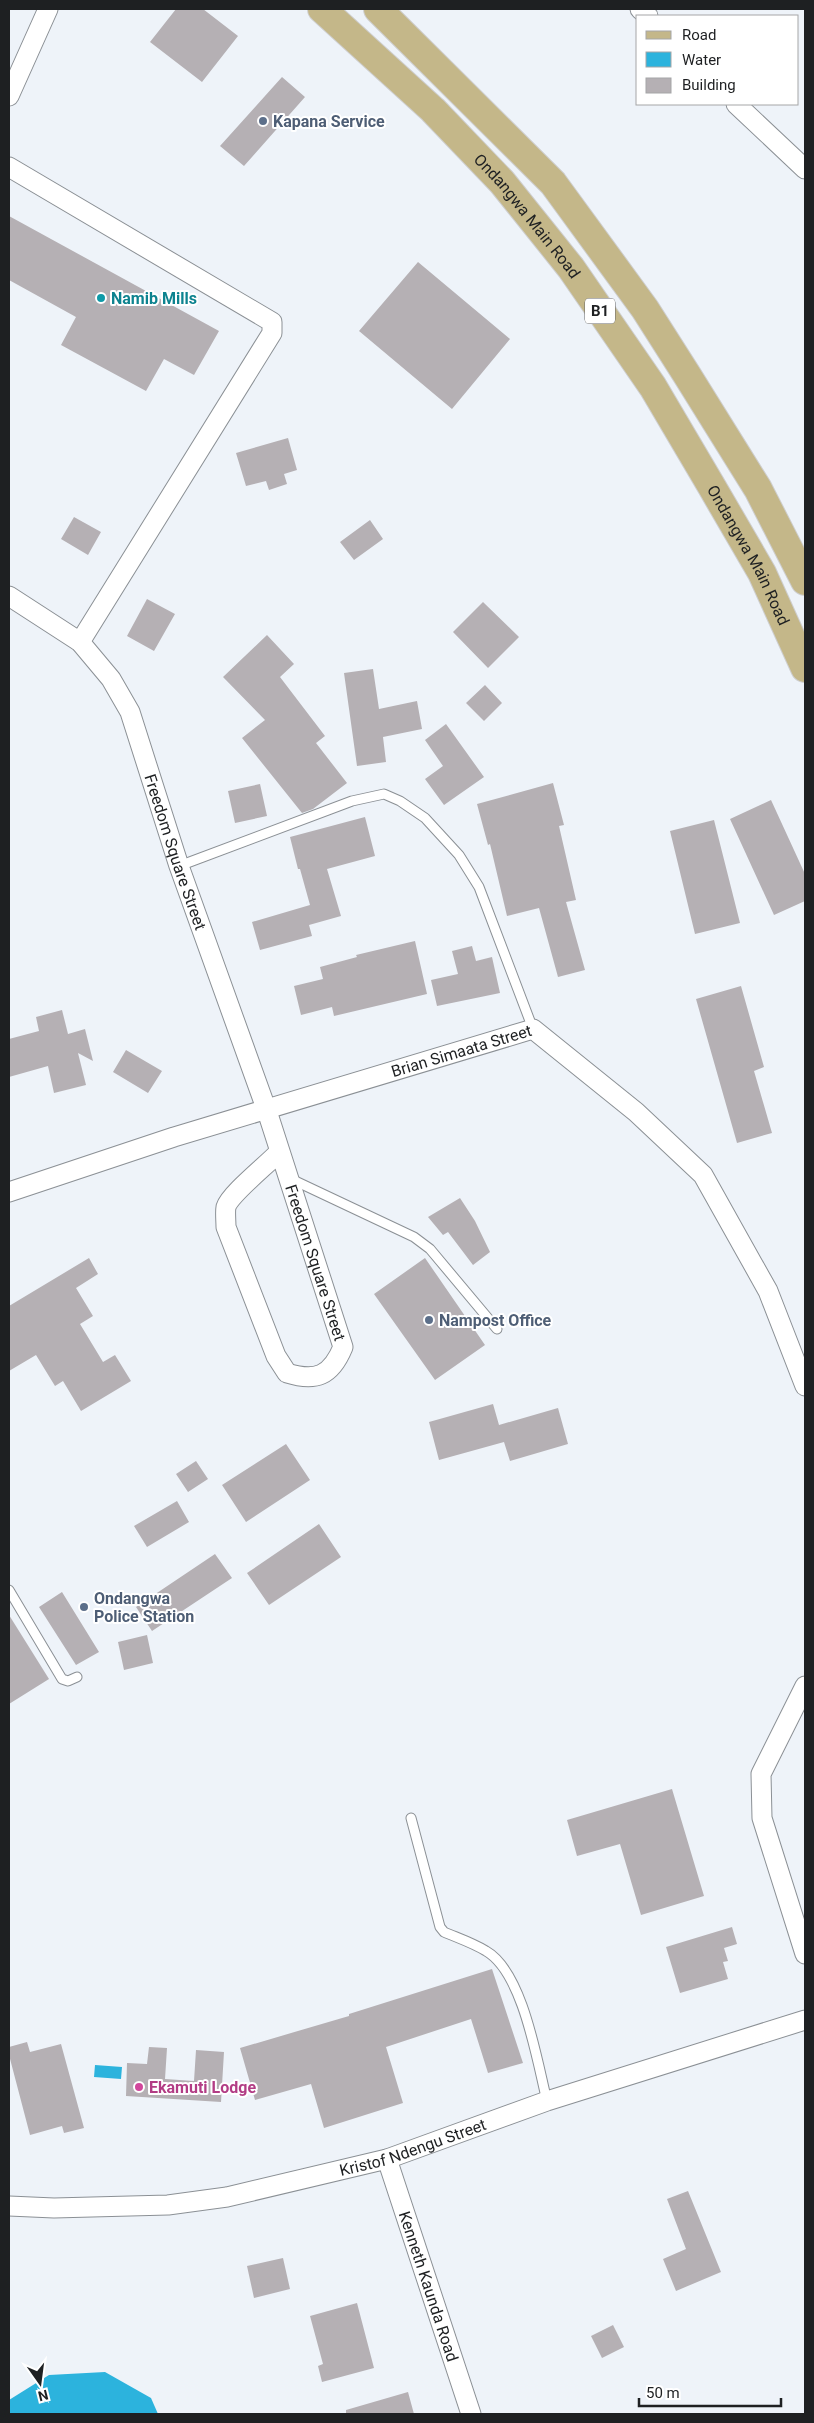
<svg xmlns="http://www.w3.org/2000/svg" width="814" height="2423" font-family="Roboto,sans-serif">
<rect width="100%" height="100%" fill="#eef3f9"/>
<path fill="#2cb3dd" d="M95,2065L122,2067L121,2079L94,2077Z
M105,2372L151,2398L158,2414H9V2400L49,2375Z"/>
<path fill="#b5b0b4" d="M176,9H203L238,36L202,82L150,42Z
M282,77L305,97L244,166L220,146Z
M9,216L219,331L194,375L164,359L146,391L61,345L76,317L9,280Z
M418,262L510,339L452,409L359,331Z
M288,438L297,470L284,474L287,484L269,490L266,481L246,486L236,453Z
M74,517L101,532L88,555L61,539Z
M370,520L383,539L354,560L340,542Z
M147,599L175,614L154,651L127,636Z
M483,602L519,637L488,668L453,632Z
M267,635L294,664L280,677L325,736L316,743L347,783L313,809L302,813L242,738L265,720L223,677Z
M373,669L379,709L417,701L422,729L383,737L386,762L357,766L344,673Z
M485,685L502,703L484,721L466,703Z
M446,724L484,777L444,805L425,779L443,766L425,740Z
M553,783L564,825L559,826L576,900L566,902L585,970L558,977L539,908L507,916L490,844L488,845L477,804Z
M260,784L267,816L235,823L228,791Z
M771,800L805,874V901L774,915L730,819Z
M365,817L375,856L327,869L341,916L309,925L312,936L260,950L252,922L310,905L300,869H298L290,837Z
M714,820L740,923L695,934L670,831Z
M415,941L427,994L334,1016L332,1007L301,1015L294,986L323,979L320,967L357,957L356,955Z
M472,946L476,961L492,957L500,993L437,1006L431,980L458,974L452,951Z
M741,986L764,1067L754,1071L772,1133L737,1143L696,999Z
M62,1010L68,1034L85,1029L93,1061L78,1053L86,1085L54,1093L48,1066L9,1077V1039L39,1031L36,1017Z
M126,1050L162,1071L148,1093L113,1072Z
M460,1198L475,1221L490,1252L473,1265L448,1232L443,1235L428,1217Z
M89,1258L98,1274L76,1288L93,1316L80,1324L103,1362L115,1355L131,1381L81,1411L63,1381L55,1386L36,1355L9,1371V1306Z
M425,1258L485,1345L435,1380L374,1294Z
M493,1404L499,1425L558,1408L568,1444L510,1461L504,1442L439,1460L429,1422Z
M286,1444L310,1480L246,1522L222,1485Z
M196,1461L208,1479L188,1492L176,1474Z
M177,1501L189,1522L147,1547L134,1526Z
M319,1524L341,1557L269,1605L247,1573Z
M215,1554L232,1578L152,1631L136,1607Z
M62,1592L99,1652L76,1665L39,1607Z
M9,1615L49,1679L9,1704Z
M147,1635L153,1663L124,1670L118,1642Z
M672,1789L704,1896L641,1915L620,1844L577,1856L567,1820Z
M732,1927L737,1944L724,1948L728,1961L723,1962L728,1979L680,1993L666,1947Z
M492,1969L523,2063L488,2073L471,2019L386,2047L403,2103L324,2128L311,2084L255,2100L240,2048L349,2016V2014Z
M27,2042L30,2052L61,2044L84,2128L64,2133L62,2126L30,2135L9,2055V2047Z
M149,2047L167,2048L165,2079L194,2081L196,2050L224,2052L221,2102L126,2096L127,2063L147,2064Z
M688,2191L721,2272L676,2291L663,2259L686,2249L667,2199Z
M283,2258L290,2289L254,2298L247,2266Z
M357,2303L374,2368L322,2382L318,2366L323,2364L310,2316Z
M613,2325L624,2347L602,2358L591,2336Z
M408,2392L414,2414H346V2410Z"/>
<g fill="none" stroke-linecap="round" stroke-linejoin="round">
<g stroke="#8b9095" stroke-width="11">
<path id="lane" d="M179,866L352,801L384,794L400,801L425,818L459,855L479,887L533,1029
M291,1179L414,1237L430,1249L497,1329
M9,1590L62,1679L68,1681L77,1677
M411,1818L440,1927L444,1932C458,1938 473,1943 486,1951C523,1972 537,2061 547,2101"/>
</g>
<g stroke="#8b9095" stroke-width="21">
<g id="street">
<path d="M640,9L648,16"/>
<path d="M9,96L48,9"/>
<path d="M736,104L805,169"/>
<path d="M9,167L272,322V333L80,642"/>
<path id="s1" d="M9,596L80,642L111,679L130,712L179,866L267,1111L343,1347C331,1376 316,1382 287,1373L276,1356L226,1227C226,1221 225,1212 226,1207C230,1194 268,1164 279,1152"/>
<path id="s2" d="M9,1192L174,1137L533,1029L636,1112L703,1175L768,1291L805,1386"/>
<path d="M805,1686L761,1774L762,1818L805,1954"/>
<path id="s3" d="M387,2159L471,2414"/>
<path id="s4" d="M9,2206L54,2208L168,2205L227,2197L387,2159L547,2101L805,2020"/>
</g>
</g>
<g stroke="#cecece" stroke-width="30">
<g id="primary">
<path id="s5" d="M322,9L433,110L502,182L571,268L653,387L712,487L762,573L805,668"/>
<path d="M378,9L553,183L645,309L687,375L758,489L805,581"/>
</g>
</g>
<use href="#lane" stroke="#fff" stroke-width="9"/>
<use href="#street" stroke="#fff" stroke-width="19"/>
<use href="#primary" stroke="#c4b789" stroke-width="28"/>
</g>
<g fill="#5c6f8a" stroke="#fff" stroke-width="2">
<circle cx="263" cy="121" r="5"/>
<circle cx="429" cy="1320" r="5"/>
<circle cx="84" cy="1607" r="5"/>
</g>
<circle fill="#0f9aa8" stroke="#fff" stroke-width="2" cx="101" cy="298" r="5"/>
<circle fill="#d1479c" stroke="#fff" stroke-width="2" cx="139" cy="2087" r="5"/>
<g text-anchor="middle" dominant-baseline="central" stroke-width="4" stroke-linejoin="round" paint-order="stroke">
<rect fill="#fff" stroke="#626364" stroke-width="1" x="585" y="298.5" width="30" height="25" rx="4"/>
<g font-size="15" font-weight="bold" fill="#1e2022">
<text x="600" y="311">B1</text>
</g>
<g font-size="16" font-weight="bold" fill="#4e5e75" stroke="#fff" text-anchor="start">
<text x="273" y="121">Kapana Service</text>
<text x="439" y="1320">Nampost Office</text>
<text x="94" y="1598">Ondangwa<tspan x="94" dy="18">Police Station</tspan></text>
</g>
<g font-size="16" fill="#1e2022" stroke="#fff">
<text stroke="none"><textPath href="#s5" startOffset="292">Ondangwa Main Road</textPath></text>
<text stroke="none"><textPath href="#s5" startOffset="698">Ondangwa Main Road</textPath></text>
<text stroke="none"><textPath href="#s1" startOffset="318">Freedom Square Street</textPath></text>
<text stroke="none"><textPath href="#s2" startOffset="474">Brian Simaata Street</textPath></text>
<text stroke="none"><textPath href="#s1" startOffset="752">Freedom Square Street</textPath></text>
<text stroke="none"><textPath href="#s4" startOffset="411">Kristof Ndengu Street</textPath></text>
<text stroke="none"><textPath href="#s3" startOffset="134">Kenneth Kaunda Road</textPath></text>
</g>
<g font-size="16" font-weight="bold" fill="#0d838f" stroke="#fff" text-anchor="start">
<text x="111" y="298">Namib Mills</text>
</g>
<g font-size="16" font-weight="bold" fill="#b23c85" stroke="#fff" text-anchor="start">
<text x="149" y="2087">Ekamuti Lodge</text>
</g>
</g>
<rect width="814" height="2423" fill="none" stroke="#1e2022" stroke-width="20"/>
<rect x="636" y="15" width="162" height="90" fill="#ffffff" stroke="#a5a6a7"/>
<rect x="646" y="31" width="25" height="8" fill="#c4b789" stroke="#a5a6a7"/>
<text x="682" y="40" font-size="15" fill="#1e2022">Road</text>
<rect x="646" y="52" width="25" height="15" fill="#2cb3dd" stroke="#a5a6a7"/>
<text x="682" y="65" font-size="15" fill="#1e2022">Water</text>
<rect x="646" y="78" width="25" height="15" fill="#b5b0b4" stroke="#a5a6a7"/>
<text x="682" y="90" font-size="15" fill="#1e2022">Building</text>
<g transform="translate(40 2383) rotate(166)" stroke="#ffffff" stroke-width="4" paint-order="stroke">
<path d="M0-4L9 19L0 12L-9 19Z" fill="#1e2022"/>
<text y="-8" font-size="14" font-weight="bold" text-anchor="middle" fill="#1e2022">N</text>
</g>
<path d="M639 2398v8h142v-8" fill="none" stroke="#1e2022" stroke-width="2.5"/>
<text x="646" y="2398" font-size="15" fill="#1e2022" stroke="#ffffff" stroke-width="4" paint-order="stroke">50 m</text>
</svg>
